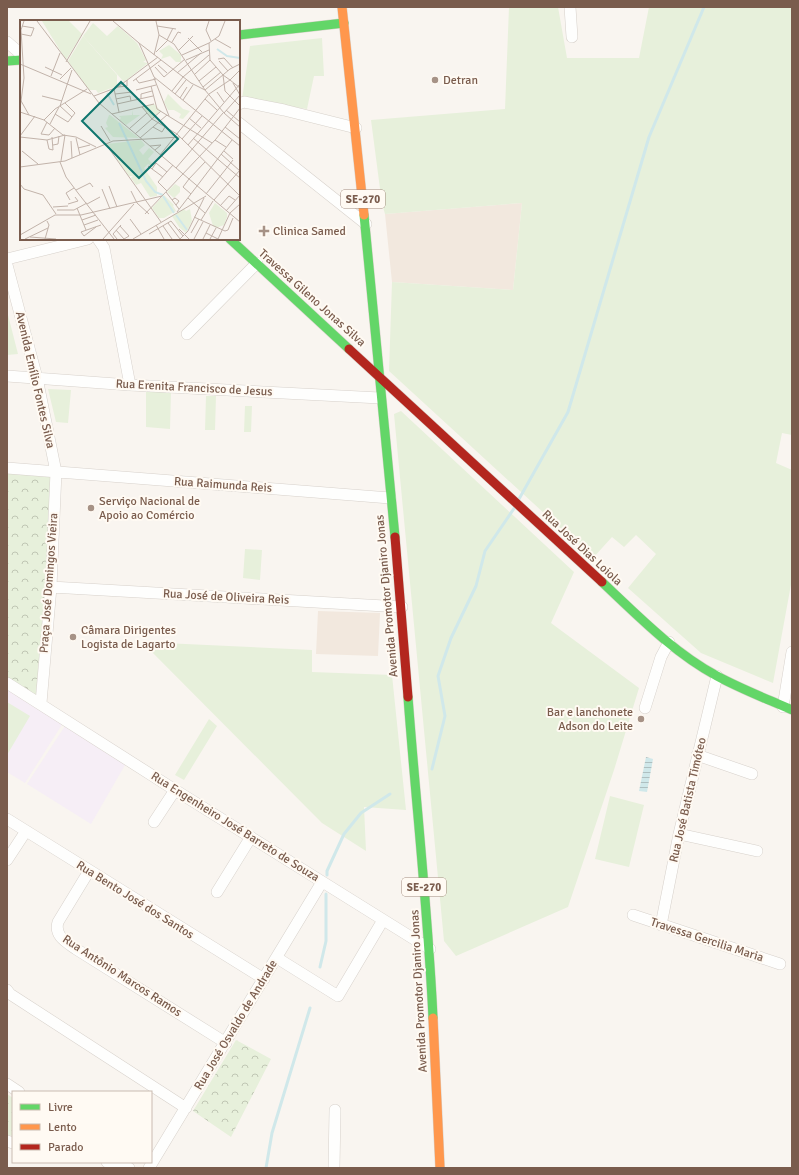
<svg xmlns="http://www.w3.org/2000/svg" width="799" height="1175" font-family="Signika,sans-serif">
<defs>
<pattern id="park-crowns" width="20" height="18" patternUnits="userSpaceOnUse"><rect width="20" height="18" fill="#e7f0db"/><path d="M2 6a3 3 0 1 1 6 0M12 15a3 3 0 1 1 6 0" fill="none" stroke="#c0c6b4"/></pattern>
<pattern id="water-rules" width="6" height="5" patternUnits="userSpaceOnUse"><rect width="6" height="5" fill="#d0e8ea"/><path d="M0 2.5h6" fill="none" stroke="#aebfc0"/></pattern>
</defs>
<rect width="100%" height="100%" fill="#f9f5f0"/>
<path fill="#f2e8de" d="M522,203L513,290L392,282L385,214Z
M318,611L380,613L378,656L316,654Z"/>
<path fill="#f6eef6" d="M7,689L63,723L25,783L7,772Z
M65,726L125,765L91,824L27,784Z"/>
<path fill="#e7f0db" d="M509,7H558L567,58H639L649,7H792V435L782,433L776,463L792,470V579L773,683L701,653L628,588L656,554L636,535L624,547L612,537L593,558L389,371L392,282L513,290L522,203L385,214L382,204L371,120L505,109Z
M322,38L324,76H314L307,109L242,99L250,46Z
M7,311L18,354L7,355Z
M48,389L71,390L68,423L56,422Z
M146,391H171L170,429L146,427Z
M206,396H216L215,430H205Z
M245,406H252L251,432H244Z
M401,411L574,572L551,623L639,688L614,770L568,907L456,956L444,941L394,414Z
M245,549L262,550L260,580L243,578Z
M142,642L312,650V672L392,675L406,810L364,807L366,851L322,823Z
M7,702L30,716L7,755Z
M209,719L217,726L184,780L175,775Z
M610,796L644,805L629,867L595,859Z"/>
<path fill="url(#park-crowns)" d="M7,472L52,475L46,587L36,695L7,677Z
M236,1040L271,1059L231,1137L193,1111Z
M7,1094L13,1098V1136L7,1135Z"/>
<path fill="url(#water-rules)" d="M646,757L653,759L647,792L639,791Z"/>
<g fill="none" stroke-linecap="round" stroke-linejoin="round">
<path stroke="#d0e8ea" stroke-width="3" d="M519,499L568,412L649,137L704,7
M432,769L445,716L438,676L451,638L476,586L485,551L515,507
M327,875V871L344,834L361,813L390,794
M320,967L326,941V894
M266,1168L272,1133L310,1008"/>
<g stroke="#d7d1cb" stroke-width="12">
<path id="street" d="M570,7L572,37
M7,42L21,54
M239,104L244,102L284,110L356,128
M239,123L366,224
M98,239L104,248L130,385
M7,259L88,239
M7,265L37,378L56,472L51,587L41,703
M187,334L257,263
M7,376L130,385L380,398
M7,468L390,498
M51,587L402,607
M7,683L175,790L430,949
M783,707L792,652
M645,708L661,657L669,642
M697,755L752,774
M7,819L264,979
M154,822L175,790
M679,834L757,851
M7,860L26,831
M89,871L58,922C54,936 66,942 76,949L226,1043
M217,892L251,837
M633,915L780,964
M661,925L679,834L717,676
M277,958L338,996L383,920
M7,990L10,994L186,1108
M7,1084L19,1092
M7,1141L13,1143
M107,1162L129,1168
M149,1168L322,882
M334,1168L335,1110"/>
</g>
<g stroke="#d9d2cb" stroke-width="10">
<path id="fast" d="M239,35L344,23
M7,61L21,60
M364,215L395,537
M230,239L349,349
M602,582C637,615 674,653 717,676C741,689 767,699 792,710
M408,697C416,804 428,911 433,1018"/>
</g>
<g stroke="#d9d2cb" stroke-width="10">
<path id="slow" d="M342,7L364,215
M433,1018L440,1168"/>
</g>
<g stroke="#d9d2cb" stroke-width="10">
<path id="jam" d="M349,349L602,582
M395,537L408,697"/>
</g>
<use href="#street" stroke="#fefefd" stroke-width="11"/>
<use href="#fast" stroke="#63d668" stroke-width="9"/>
<use href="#slow" stroke="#ff974d" stroke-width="9"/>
<use href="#jam" stroke="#b3261e" stroke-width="9"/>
</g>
<g fill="#a69286" stroke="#fffaf3" stroke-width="1.5">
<circle cx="435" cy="80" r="4"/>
<path d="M262 225h4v4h4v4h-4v4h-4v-4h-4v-4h4z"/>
<circle cx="91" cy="508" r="4"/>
<circle cx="73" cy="637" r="4"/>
<circle cx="641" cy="719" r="4"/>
</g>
<g text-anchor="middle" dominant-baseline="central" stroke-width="4" stroke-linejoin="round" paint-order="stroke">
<g fill="#fffaf3" stroke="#a28b7f" stroke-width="1">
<rect x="341" y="190" width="44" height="18" rx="3"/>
<rect x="402" y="878" width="44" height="18" rx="3"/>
</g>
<g font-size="11" font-weight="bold" fill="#7a5c4d">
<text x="363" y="199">SE-270</text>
<text x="424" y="887">SE-270</text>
</g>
<g font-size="12" fill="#7a5c4d" stroke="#fffaf3" text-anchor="start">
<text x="443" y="80">Detran</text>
<text x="273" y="231">Clinica Samed</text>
<text x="99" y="501">Serviço Nacional de<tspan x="99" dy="14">Apoio ao Comércio</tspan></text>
<text x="81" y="630">Câmara Dirigentes<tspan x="81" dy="14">Logista de Lagarto</tspan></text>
<text x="633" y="712" text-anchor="end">Bar e lanchonete<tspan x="633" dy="14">Adson do Leite</tspan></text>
</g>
<g font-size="12" fill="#7a5c4d" stroke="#fffaf3">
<text transform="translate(312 298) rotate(42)">Travessa Gileno Jonas Silva</text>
<text transform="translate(35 380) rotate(77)">Avenida Emílio Fontes Silva</text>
<text transform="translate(194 388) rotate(3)">Rua Erenita Francisco de Jesus</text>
<text transform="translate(223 485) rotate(4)">Rua Raimunda Reis</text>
<text transform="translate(582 548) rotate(43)">Rua José Dias Loiola</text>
<text transform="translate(49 583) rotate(-86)">Praça José Domingos Vieira</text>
<text transform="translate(387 596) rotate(-95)">Avenida Promotor Djaniro Jonas</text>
<text transform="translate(226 597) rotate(3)">Rua José de Oliveira Reis</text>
<text transform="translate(688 800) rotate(-77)">Rua José Batista Timóteo</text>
<text transform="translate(235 827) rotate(32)">Rua Engenheiro José Barreto de Souza</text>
<text transform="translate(135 900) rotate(32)">Rua Bento José dos Santos</text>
<text transform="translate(707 940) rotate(18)">Travessa Gercilia Maria</text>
<text transform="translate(122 976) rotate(33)">Rua Antônio Marcos Ramos</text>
<text transform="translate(419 991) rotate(-93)">Avenida Promotor Djaniro Jonas</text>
<text transform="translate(236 1025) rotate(-59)">Rua José Osvaldo de Andrade</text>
</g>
</g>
<g transform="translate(20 20)">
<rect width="220" height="220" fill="#f9f5f0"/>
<path d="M22,1H49L62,14L46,40ZM63,16L97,55V66L78,73L76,70H69L48,41ZM149,25L161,35V42H156L150,36L141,39L143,35L139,31ZM148,74L163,89L170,91L163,99L159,98L161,94L154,90H148L144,82ZM112,90L113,95H120L106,105L99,100L101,98L99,96L112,95ZM89,95H90L119,118L93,117L85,108L88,107L86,103ZM121,120L125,125L119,130L123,135L129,128L134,132L128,139L134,145L132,147L128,144L124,148L137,167V176L130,177L121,163L116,165L111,158L113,156H109L96,138L98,135L95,136L87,124ZM155,164L160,167V172L154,178L147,172ZM144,175L154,185L153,186L156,191L144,198H139L132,188ZM195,183L207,193V197L204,205L196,208L193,206L189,193ZM164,189L166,191L170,189L172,201L166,213L159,207L152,196Z" fill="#e7f0db"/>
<path d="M73,3L87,16L98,6L117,23L126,40L123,42L128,43L104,62L63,16ZM134,84L141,91L132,99L122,87Z" fill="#e7f0db"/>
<path fill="none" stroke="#d0e8ea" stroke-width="2" d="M197,29L207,36L220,38M87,73L94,85M99,103L126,161L135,172L143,175M143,176L154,193M156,195L167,210"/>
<path fill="none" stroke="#c2b3aa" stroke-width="1" d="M17,1L79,83L220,202M93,1L119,23L134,57L220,126M189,1L186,10L191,21M137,6L156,9M1,14L11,16L14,8L2,6M139,15L154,24L185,70L204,93L220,107M168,18L182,32M195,19L211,28M147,20L153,8M152,22L158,12L161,13M119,23L171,63L185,70M189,23L190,40L203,55L210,60L220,50M159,30L173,16M136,32L148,20M134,35L139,15L136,1M162,35L189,23L199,16L205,1M198,39L204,38L213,48M166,40L189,30M199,41L208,51M46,42L70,1M0,44L71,74M138,45L147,53M25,47L42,55M135,47L144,57L165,39M157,53L181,33M175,54L190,40M203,55L205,71L220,86M31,56L40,33M134,58L149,96M40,59L51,48M116,59L119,63L136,59M113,61L141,40M179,61L196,47M213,63L220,75M131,66L137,89L192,123M98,67L107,66V60M183,67L201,52M94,69L99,92M116,70L136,65M185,70L210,49L220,44M152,71L163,57L189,35M197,72L204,82M95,74L112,72M155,74L166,60M22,76L42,81M74,76L98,67L138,37M160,78L167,67M0,79L9,95M96,79L110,76L111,81M121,79V74L132,71M185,79L197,90M163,80L173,65M97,84L133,76M122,87L132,99L157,114L220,176M0,89L4,58L1,10L4,1M206,90L220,102M0,92L24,100L43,115L56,117L76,127M204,93L220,75M35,94L48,102L55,93L45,83M92,94L134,84M52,97L40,86L52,50M169,98L181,108M24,100L35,89L67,69M27,102L21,114L29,115L35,108M30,104L39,87M81,106L90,121M133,107L142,112L145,107M205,107L220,119M109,109L127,93M0,114V137M115,114L141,91M0,116L15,96M0,117L27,120L45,115L41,141M56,118L60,135M120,118L147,95M173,118L220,158M162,119L182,96M27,120L29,129L33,130L32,117M195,120L206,127M51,121L52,138M85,123L141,202M33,125L38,124L39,116M168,125L220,64M130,126L141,125L135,130M58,128L70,125M2,131L18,144M204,131L213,139M201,134L220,151M140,135L189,74L210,60L220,68M40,142L46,157L58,173L94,219M128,146L143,157M0,147L45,141L93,121L160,117M156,148L203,93M132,149L136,143L147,152M169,159L185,142M169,159L163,167L171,174M0,164L4,169L23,175L36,194M89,166L97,187M177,166L212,120M82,169L90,189M56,170L70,163L73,167M111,171L117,183L129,194M147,171L138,162L153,145M146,172L159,189M186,174L213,140M168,178L185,193M50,180L46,173L54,168M152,180L155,178L159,181L156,185M194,180L220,150M48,184L58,181L55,177M67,184L80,177M200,186L209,176L215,180M33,187L48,186M57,188L66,210M37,190H54L67,183M206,191L220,175M157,192L177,166M125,194L196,119L220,88M174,197L205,211L208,210L213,198M110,199L121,214M62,200L76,195M181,200L193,181M151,201L163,216M148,203L160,219M64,205L78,200M136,205L144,219M100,206L109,216L104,219M143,206L152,219M76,207L64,216L61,212L81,205M159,209L169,219M96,210L104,219M171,213L179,199M186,213L198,219M129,214L151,201M0,215L35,195H61L142,176M10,217L36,219M5,219L28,208M25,219L29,205L27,201M83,219L114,184M97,219L93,214L101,205M113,219L186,176M160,219L168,211L184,178M174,219L183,202M183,219L190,205M190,219L196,208M198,219L210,193L220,184"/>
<path fill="#0f766e" fill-opacity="0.15" stroke="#0f766e" stroke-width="2" d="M101,62L158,119L119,158L62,101Z"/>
<rect width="220" height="220" fill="none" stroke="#7a5c4d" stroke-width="2"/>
</g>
<rect width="799" height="1175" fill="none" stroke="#7a5c4d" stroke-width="16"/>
<rect x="12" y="1091" width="140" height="72" fill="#fffaf3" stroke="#cabbb1"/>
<rect x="20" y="1104" width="20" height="6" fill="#63d668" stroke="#cabbb1"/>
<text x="48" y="1111" font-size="12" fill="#7a5c4d">Livre</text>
<rect x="20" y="1124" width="20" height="6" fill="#ff974d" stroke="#cabbb1"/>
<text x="48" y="1131" font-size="12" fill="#7a5c4d">Lento</text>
<rect x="20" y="1144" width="20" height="6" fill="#b3261e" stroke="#cabbb1"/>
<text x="48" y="1151" font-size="12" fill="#7a5c4d">Parado</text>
</svg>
